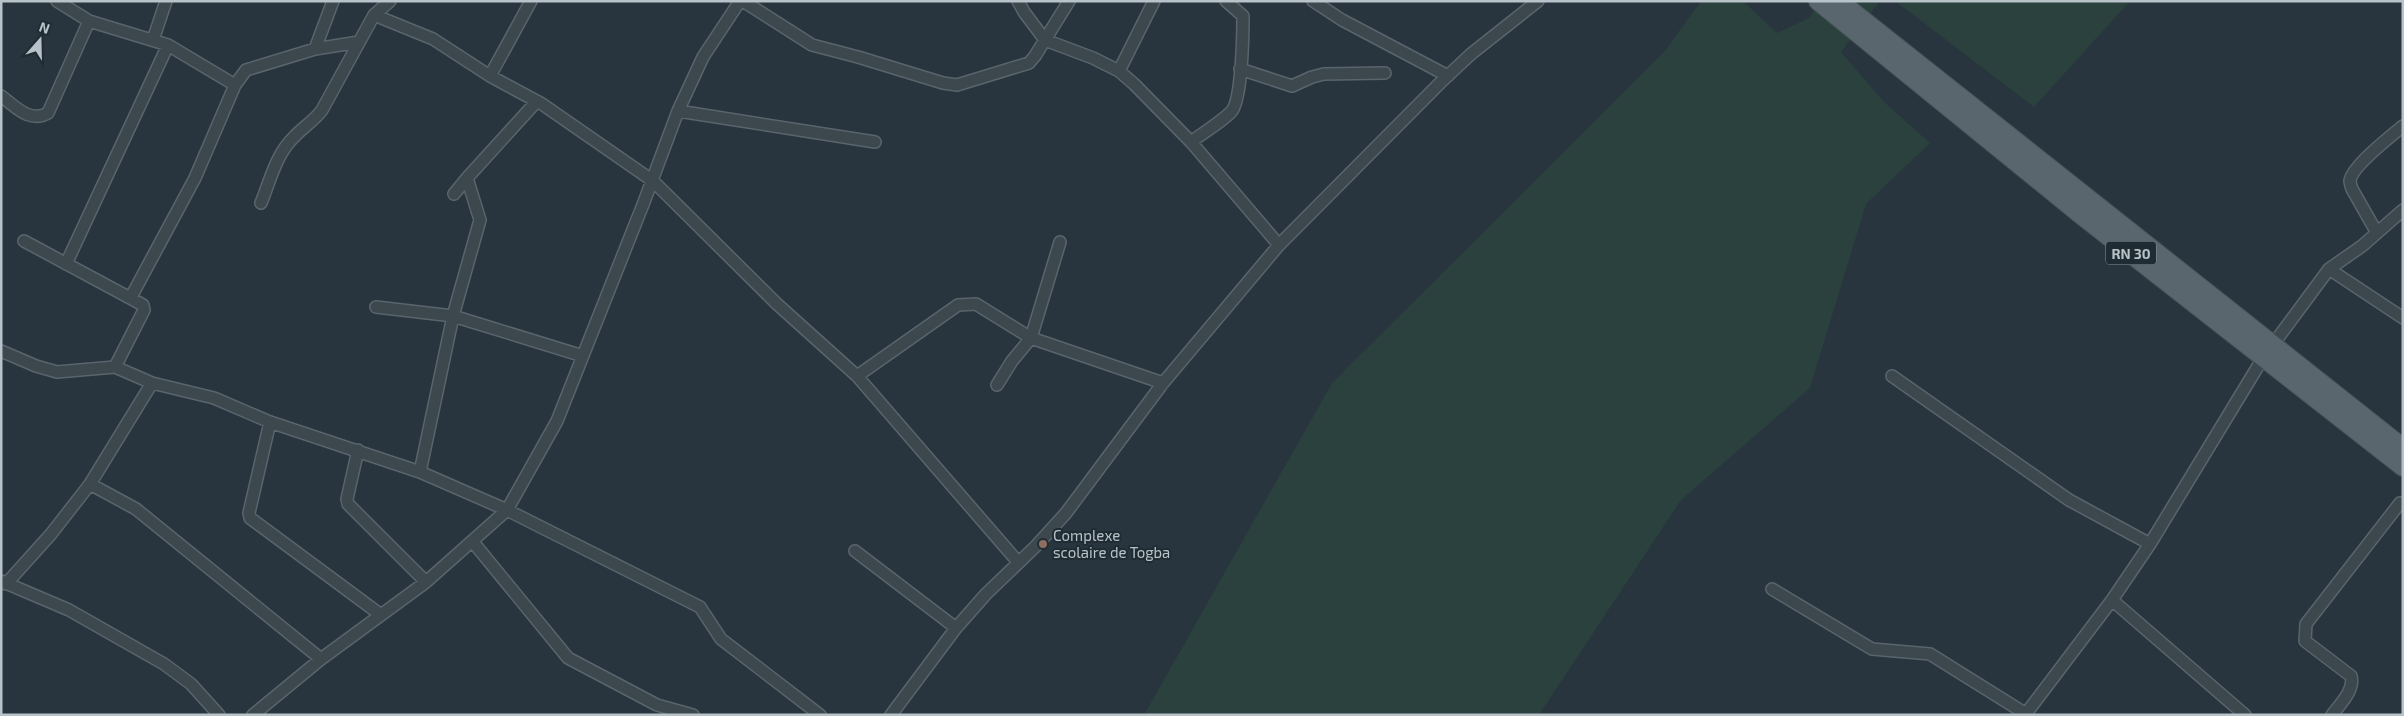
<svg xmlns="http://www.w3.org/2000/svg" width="2404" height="716" font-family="'Exo 2',sans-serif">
<rect width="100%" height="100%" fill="#28353e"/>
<path fill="#2b413e" d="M1701,1H1743L1777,33L1809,18L1820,1H1880L1841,52L1884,102L1930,143L1866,204L1810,388L1681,500L1539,715H1144L1332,383L1664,52Z
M1895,1H2130L2034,107Z"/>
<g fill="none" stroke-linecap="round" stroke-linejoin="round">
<g stroke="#59656c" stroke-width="14">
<path id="minor" d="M57,1L89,21L168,45L235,85
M743,1L812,45L858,57L943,83L957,85L1029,63L1035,56L1069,1
M1018,1L1024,12L1045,40L1093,58L1119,71L1134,84L1191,142L1279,245
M1313,1L1342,20L1448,76
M374,15L433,39L490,76L542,104L653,181L777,304L857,376L1018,562
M153,40L166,1
M315,49L333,1
M1240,69L1292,86L1312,77L1324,74L1385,73
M1119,71L1154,1
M490,76L531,1
M1,96C14,105 29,124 48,113L89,21
M678,111L875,142
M1191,142C1204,132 1220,123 1231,112C1242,101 1243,34 1243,16L1226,1
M454,194L467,178
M261,203C270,181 276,154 294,137C303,127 314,121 322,110L374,15L390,1
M2377,233L2352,189C2351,186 2350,183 2350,181C2351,167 2392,135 2403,126
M24,241L143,305L144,310L115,367
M66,264L168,45
M2329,269L2403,318
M131,297L195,178L235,85L246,70L315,49L359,42
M376,307L453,316L583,356
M1,351L36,366L57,372L115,367L152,383L214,398L270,422L420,472L507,510L700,607L721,639L820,715
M857,376L958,305L976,304L1031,338L1163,383
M1892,376L2069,500L2150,544
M997,385L1012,361L1031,338L1060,242
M270,422L249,513L250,518L381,615
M358,450L347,499L348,504L426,582
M420,472L453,316L480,220L467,178L537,101
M90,484L136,509L321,659
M473,542L568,658L657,705L693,715
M855,551L956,628
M1,581L69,610L164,664L191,684L219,715
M6,584L51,534L90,484L152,383
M1772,589L1872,649L1930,654L2026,714
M2112,600L2245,715
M253,715L321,659L426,582L507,510L557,421L644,202L678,111L703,57L740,1
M891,715L956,628L986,594L1036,546L1066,513L1163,383L1279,245L1440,83L1471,54L1538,1
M2025,715L2112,600L2150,544L2263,358L2329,269L2362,246L2403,210
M2332,715C2340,704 2355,690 2351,676L2305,641L2306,624L2400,503"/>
</g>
<g stroke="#455057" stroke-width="20">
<path id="primary" d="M1818,1L2080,214L2403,467
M1839,1L2403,448"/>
</g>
<use href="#minor" stroke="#3c474e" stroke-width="11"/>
<use href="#primary" stroke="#5a666e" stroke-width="18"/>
</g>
<circle fill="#8d6e63" stroke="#202c33" stroke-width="2" cx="1043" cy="544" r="5"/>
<g text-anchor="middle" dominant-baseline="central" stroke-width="4" stroke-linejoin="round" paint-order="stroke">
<rect fill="#202c33" stroke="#8a959c" stroke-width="1" x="2106" y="241.5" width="50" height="23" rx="4"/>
<g font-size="14" font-weight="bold" fill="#b8c2c9">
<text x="2131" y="253">RN 30</text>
</g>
<g font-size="15" fill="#b8c2c9" stroke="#202c33" text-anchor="start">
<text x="1053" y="535">Complexe<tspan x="1053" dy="17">scolaire de Togba</tspan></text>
</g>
</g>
<rect width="2404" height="716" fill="none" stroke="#b8c2c9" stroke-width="5"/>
<g transform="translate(40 40) rotate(20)" stroke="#202c33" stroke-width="4" paint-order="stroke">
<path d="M0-4L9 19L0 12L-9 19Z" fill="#b8c2c9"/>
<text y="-8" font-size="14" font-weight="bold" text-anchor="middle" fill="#b8c2c9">N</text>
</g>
</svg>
